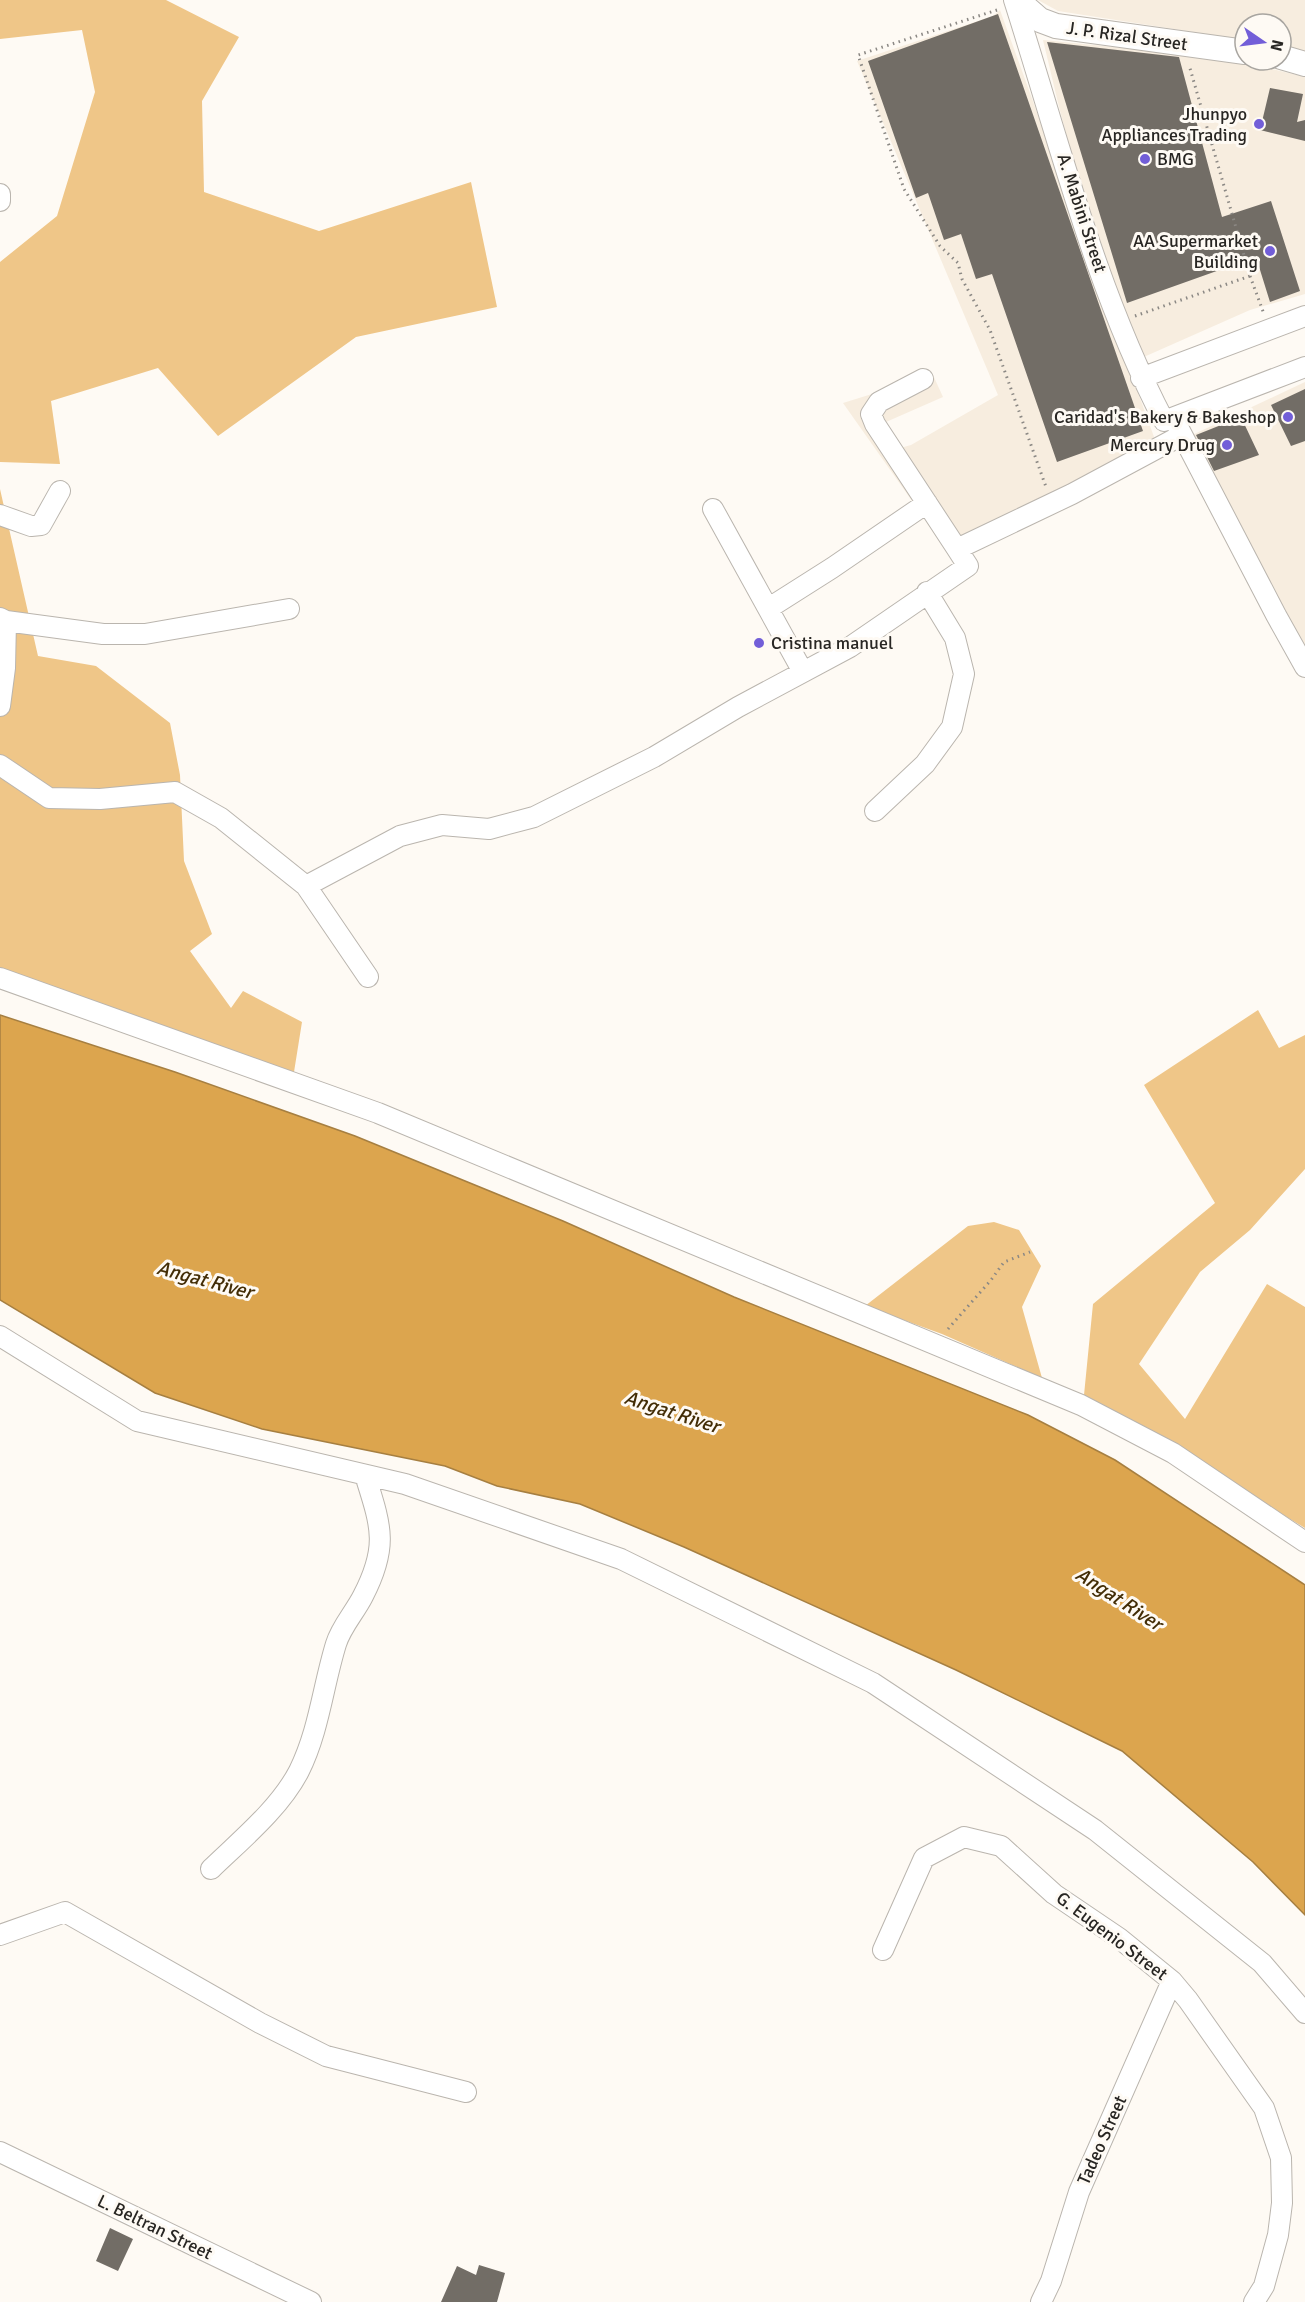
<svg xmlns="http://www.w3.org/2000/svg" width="1305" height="2302" font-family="Signika,sans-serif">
<rect width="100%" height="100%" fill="#fefaf4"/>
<path fill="#f7eddf" d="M1038,0H1305V52L1281,47V24H1245V40L1058,11Z
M1000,10L1158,448L953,559L843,403L933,375L943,397L886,422L900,448L911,445L998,395L857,61L993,16Z
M1043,40L1186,54L1243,62L1305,77V294L1250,310L1137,360L1099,257L1059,107Z
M1305,382V657L1190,436Z"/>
<path fill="#efc688" d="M0,0H166L239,37L202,101L204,192L319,231L471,182L497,307L356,337L218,436L158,368L51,401L60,464L0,462V262L57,216L95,92L82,30L0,39Z
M0,489L38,656L96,666L170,723L180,775L184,861L212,934L190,951L231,1008L243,991L302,1022L294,1072L0,970Z
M1258,1010L1279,1048L1305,1035V1169L1250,1230L1200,1272L1139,1364L1185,1419L1267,1284L1305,1307V1528L1084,1395L1093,1304L1215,1203L1144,1085Z
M994,1222L1019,1230L1041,1266L1022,1307L1042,1378L942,1334L865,1306L968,1226Z"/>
<path fill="#dca54e" stroke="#a67f41" stroke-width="1.5" d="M0,1015L175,1072L355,1136L563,1221L734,1297L1028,1415L1115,1460L1302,1583L1305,1585V1915L1253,1862L1122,1751L956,1670L684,1547L580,1504L497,1486L445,1466L262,1429L155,1393L0,1300Z"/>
<path fill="#726d66" d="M998,14L1143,431L1057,462L992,274L976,279L961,234L944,240L928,193L916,198L868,61Z
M1047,42L1179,57L1222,217L1271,201L1300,291L1270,302L1256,257L1127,303Z
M1270,88L1303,94L1297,122L1305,120V141L1260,130Z
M1305,389V441L1291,446L1271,405Z
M1241,417L1259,455L1214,471L1196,435Z
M110,2228L133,2239L118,2271L96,2261Z
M479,2265L505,2273L497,2302H441L457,2266L476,2275Z"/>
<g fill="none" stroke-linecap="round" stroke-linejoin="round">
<g stroke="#bab5ae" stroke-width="22">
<path id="minor" d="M1014,0C1059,141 1095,289 1164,421L1305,367
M0,194V201
M1141,378L1305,316
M923,379L879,402L871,414L875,424L957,549
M1177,425L1276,615L1305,667
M713,509L803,672
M0,515L31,526L41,525L60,491
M769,608L832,568L927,503
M0,618L6,621L103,634H145L289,609
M0,706L5,668L6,621
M0,765L49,798L100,799L175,792L221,818L306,886L368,977
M875,811L925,764L952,727L964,674L955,638L927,592
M306,886L400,836L442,825L489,829L534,817L654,757L738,707L850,647L968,566L957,549L1072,494L1182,435
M0,978L378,1113L1081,1405L1173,1453L1305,1542
M0,1336L137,1421L405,1484L621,1559L873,1683L1095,1830L1262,1963L1305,2013
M211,1869C241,1840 280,1808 299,1771C319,1731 323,1686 336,1644C341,1627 355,1612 363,1596C389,1546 381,1526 365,1475
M0,1935L65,1912L260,2023L326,2056L466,2092
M883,1950L924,1858L964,1837L1001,1846L1054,1894L1119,1938L1172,1981L1188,2000L1264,2108L1281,2158L1282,2203L1278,2235L1264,2286L1254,2302
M0,2152L311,2302
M1041,2302L1051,2281L1079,2192L1172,1981"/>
</g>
<g stroke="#bab5ae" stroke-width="26">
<path id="major" d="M1017,0L1040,20L1056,26L1245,52
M1281,57L1305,64"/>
</g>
<path stroke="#8b8884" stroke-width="3" stroke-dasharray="1.5 4.5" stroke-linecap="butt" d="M997,10L858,55L904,189L940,246L958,263L962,279L990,330L1046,487
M1250,276L1264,314
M1135,316L1250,276L1189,65
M948,1329L991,1280L1004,1262L1030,1252"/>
<use href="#minor" stroke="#fff" stroke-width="20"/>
<use href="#major" stroke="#fff" stroke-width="24"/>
</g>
<g fill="#725ed8" stroke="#fefaf4" stroke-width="2">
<circle cx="1259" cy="124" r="6"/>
<circle cx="1145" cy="159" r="6"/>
<circle cx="1270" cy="251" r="6"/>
<circle cx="1288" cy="417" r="6"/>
<circle cx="1227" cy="445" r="6"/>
<circle cx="759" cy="643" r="6"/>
</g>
<g text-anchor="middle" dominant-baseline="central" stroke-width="6" stroke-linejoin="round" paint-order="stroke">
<g font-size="18" fill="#282623" stroke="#fefaf4">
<text transform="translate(1127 36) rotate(8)">J. P. Rizal Street</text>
<text transform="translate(1082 213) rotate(72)">A. Mabini Street</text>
<text transform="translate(1112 1936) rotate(37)">G. Eugenio Street</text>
<text transform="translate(1102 2140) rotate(-66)">Tadeo Street</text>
<text transform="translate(155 2227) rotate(26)">L. Beltran Street</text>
</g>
<g font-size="18" fill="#282623" stroke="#fefaf4" text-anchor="end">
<text x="1247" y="114">Jhunpyo<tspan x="1247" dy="21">Appliances Trading</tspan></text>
<text x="1157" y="159" text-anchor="start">BMG</text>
<text x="1258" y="241">AA Supermarket<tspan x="1258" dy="21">Building</tspan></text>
<text x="1276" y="417">Caridad's Bakery &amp; Bakeshop</text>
<text x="1215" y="445">Mercury Drug</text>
<text x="771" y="643" text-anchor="start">Cristina manuel</text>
</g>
<g font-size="20" font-style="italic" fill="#432d06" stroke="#fefaf4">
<text transform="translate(205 1280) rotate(15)">Angat River</text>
<text transform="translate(672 1412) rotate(18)">Angat River</text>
<text transform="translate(1119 1599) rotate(33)">Angat River</text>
</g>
</g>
<g transform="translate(1263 42) rotate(104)"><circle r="28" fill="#fefaf4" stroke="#a8a5a0" stroke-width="1.5"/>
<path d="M0-4.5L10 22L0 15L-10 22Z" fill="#725ed8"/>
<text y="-9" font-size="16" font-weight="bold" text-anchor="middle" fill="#282623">N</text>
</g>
</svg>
